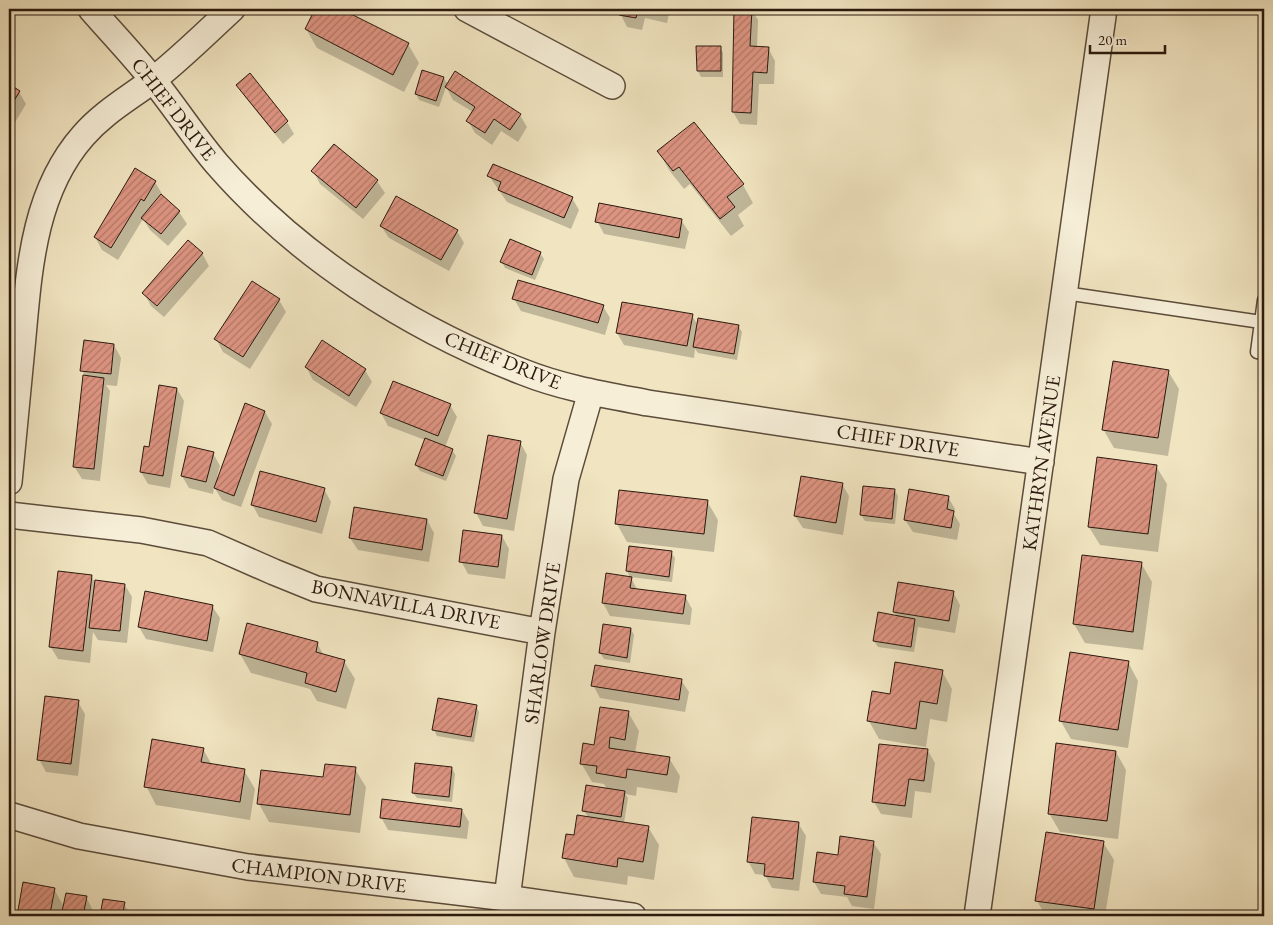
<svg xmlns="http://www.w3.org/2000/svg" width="1273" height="925" font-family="'EB Garamond',serif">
<defs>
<pattern id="building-hatch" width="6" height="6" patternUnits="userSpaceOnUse" patternTransform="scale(1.25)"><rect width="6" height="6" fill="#dd9481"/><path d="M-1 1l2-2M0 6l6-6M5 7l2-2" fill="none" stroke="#b37868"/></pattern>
</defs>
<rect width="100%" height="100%" fill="#f1e5c1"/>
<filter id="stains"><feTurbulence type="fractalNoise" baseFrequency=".004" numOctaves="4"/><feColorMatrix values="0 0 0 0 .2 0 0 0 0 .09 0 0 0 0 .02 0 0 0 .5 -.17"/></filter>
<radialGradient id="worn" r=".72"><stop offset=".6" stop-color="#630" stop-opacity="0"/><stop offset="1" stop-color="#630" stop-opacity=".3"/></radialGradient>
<path fill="#0003" d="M316,9H338L408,44L419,63L404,92L317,48L306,29Z
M576,9H585L584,12Z
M606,9H670L667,23L645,18L642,30L627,27L620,13Z
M736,9H751L758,20L757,48H768L775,61L774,84H759L757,125L740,124L733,112Z
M698,47H720L723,53V77H701L698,71Z
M250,75L287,122L294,134L283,144L245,97L238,85Z
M444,78L448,85L520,115L527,127L518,142L501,131L492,145L475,133L468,121L473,112L453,100L446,87L439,107L419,100L416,94Z
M9,86L19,92L26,104L11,129L9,127Z
M334,145L377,181L385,193L363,219L320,184L313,171Z
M659,152L743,185L753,203L738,215L744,226L731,236L690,184L684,189L669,170Z
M136,170L155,182L162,194L161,196L179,212L187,224L168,246L150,230L143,219L118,260L102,250L95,237Z
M489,176L572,198L579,210L571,229L507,202Z
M681,220L689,232L685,249L604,234L597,221Z
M381,226L457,231L464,243L449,271L389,238Z
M202,253L209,266L164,317L151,306L144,293Z
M540,253L544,259L535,280L505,268L502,262Z
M514,299L603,306L610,318L605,335L521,311Z
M279,300L286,312L250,369L223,352L216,339Z
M692,316L698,325L738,326L742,332L737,360L698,353L695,349L694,358L624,345L617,333Z
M114,345L121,358L117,386L106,385L110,391L100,481L82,479L74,466L85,376L82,370Z
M306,367L365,370L372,382L356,407L313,380Z
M1168,371L1179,389L1168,456L1114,448L1103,429Z
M177,389L184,401L170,488L148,484L141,472Z
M450,405L457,417L445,447L452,450L456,456L446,481L420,471L416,465L425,440L388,426L381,413Z
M265,412L272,424L241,507L222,500L214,487L213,494L189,488L182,476L213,453L220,466L217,477L219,478Z
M520,442L527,455L514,531L483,526L476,513Z
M1156,466L1167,484L1158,552L1100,545L1089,527Z
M842,484L849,496L843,535L803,528L795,516Z
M324,489L331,502L322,534L259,517L252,504Z
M895,491L898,496L895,524L865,521L861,515Z
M948,497L955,509L954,514L960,524L957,540L913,532L905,520Z
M707,501L718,520L714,552L627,542L617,524Z
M427,520L434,533L429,562L358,550L350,538Z
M502,536L509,549L505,579L468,574L461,561Z
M671,552L675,558L672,582L630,577L627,571Z
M1141,563L1152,582L1143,650L1085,643L1074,624Z
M607,575L631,578L638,591L685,596L692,609L690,625L610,616L603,603Z
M91,576L95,582L125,585L132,597L127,643L98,640L93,632L90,663L58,659L50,646Z
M953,592L960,605L955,633L918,627L914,652L878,647L874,641L897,617L894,612Z
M212,606L220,618L213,652L146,639L139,627Z
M631,629L634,635L630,663L604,659L600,653Z
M317,643L324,656L344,661L355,679L346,709L317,701L310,689L251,673L240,654Z
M1128,662L1138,681L1128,748L1071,739L1060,720Z
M942,671L952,689L947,722L930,719L926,747L879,739L869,721L891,696Z
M681,680L689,692L685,712L600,698L593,685Z
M78,702L85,714L78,776L46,772L39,759Z
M476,706L479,712L474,742L437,736L434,730Z
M628,712L639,731L635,753L669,758L680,776L677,793L637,787L636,796L625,794L628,798L624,823L648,827L659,845L654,880L628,876L627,885L574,877L564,858L575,837L588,817L584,811L607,789L604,784L592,782L581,763Z
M203,749L212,765L244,770L255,789L250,820L156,805L146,786Z
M928,751L935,763L931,793L915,791L912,818L881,814L874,802Z
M1116,752L1126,770L1118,839L1060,832L1049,813Z
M452,768L455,774L452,802L417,798L413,793Z
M355,769L366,787L360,833L269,822L259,804Z
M462,810L469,822L467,839L388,830L381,817Z
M798,823L806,836L799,891L772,888L765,875L755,874L748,861Z
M873,842L881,854L874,909L852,906L847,897L821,894L814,882L839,856Z
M1103,842L1114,860L1105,916H1046L1037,901Z
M24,884L54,889L64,907L86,897L96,916H18Z
M104,900L124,904L131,916H102Z"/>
<path fill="url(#building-hatch)" stroke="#2b190e" d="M315,9H341L409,43L393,75L305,29Z
M620,9H638L636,18L619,15Z
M734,9H752L750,46L769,47L767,73L753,72L751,113L732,112Z
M696,46H721V71H697Z
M422,70L444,77L436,101L415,94Z
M455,71L521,114L510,130L494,119L485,133L466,121L475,107L445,87Z
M250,73L288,121L275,133L236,85Z
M9,84L20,91L9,109Z
M694,122L744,184L727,197L735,207L720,219L679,167L673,171L657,151Z
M334,144L378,180L356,208L311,171Z
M493,164L573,197L564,218L498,190L501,182L487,176Z
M135,168L156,181L144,201L141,199L111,248L94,237Z
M161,194L180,211L161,234L141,218Z
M396,196L458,230L441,260L380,226Z
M599,203L682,219L679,238L595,222Z
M510,239L541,252L532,275L500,262Z
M188,240L203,253L157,306L142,293Z
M518,280L604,305L598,323L512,299Z
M252,281L280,299L243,357L214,339Z
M622,302L693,314L687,346L616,333Z
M698,318L739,325L734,354L693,347Z
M84,340L114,344L111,374L80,371Z
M322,340L366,369L349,396L305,367Z
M1113,361L1169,370L1158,438L1102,430Z
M83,375L104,378L94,469L73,467Z
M393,381L451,404L438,436L380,413Z
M159,385L177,388L163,476L140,472L144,446L149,447Z
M245,403L265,411L234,496L214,488Z
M488,435L521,441L507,519L474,513Z
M425,438L453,449L443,476L415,465Z
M188,446L214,452L206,482L181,476Z
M1097,457L1157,465L1148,534L1088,527Z
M260,471L325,488L316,522L251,505Z
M801,476L843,483L836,523L794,516Z
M863,486L895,489L892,519L860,515Z
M909,489L949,496L947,509L954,511L951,528L904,520Z
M619,490L708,500L704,534L615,524Z
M354,507L427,519L422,550L349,538Z
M463,530L502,535L498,567L459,562Z
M629,546L672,551L669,577L626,571Z
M1082,555L1142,562L1133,632L1073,624Z
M58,571L92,575L83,651L49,647Z
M606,573L632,577L630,588L686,595L683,614L602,603Z
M95,580L125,584L120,631L89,628Z
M898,582L954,591L949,621L893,612Z
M145,591L213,605L207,641L138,627Z
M878,612L915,619L911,647L873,641Z
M247,623L318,642L316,652L345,660L336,692L305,683L307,673L239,654Z
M603,624L631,628L627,658L599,653Z
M1070,652L1129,661L1118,730L1059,721Z
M895,662L943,670L937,704L920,701L916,729L867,721L872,691L890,694Z
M595,665L682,679L679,700L591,686Z
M45,696L79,700L71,764L37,760Z
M438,698L477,705L471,737L432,730Z
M600,707L629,711L625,740L610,737L609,748L670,757L667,775L627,769L626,778L596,773L597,766L580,764L583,743L594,745Z
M152,739L204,748L201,762L245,769L240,802L144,787Z
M1056,743L1116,751L1107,821L1048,814Z
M879,744L928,749L924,781L909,779L905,806L872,802Z
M415,763L452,767L449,797L412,793Z
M325,764L356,767L350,815L257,804L261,770L323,777Z
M586,785L625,791L621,817L582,811Z
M382,799L462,809L460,827L380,818Z
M577,815L649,826L643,862L618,858L617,867L562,858L566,834L574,835Z
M752,817L799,822L793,879L764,876L765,864L747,862Z
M1046,832L1104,841L1094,909L1035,901Z
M840,836L874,841L867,897L844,894L845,886L813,882L817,852L838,855Z
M23,882L55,888L50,914L61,916L66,893L87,896L83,916H17Z
M1264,882V908H1260Z
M103,899L125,902L122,916H100Z
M207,914L225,916H206Z"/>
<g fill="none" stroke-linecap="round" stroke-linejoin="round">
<g stroke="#5c4c3b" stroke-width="15">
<path id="lane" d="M1065,293L1261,322
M1264,300L1257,352L1264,353"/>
</g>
<g stroke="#5c4c3b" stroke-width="28">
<path id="street" d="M91,9C111,32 133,55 153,80C175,107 194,137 217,164C297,256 409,328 523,372C563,388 606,395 648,403L1041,462
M467,9L612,86
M9,482C13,437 18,392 22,347C29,274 32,194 83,136C104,112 128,99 153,80C181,58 206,33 232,9
M9,515L141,530L208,543L274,572L316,589L542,632
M9,815L79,836L248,867L507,898L633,916
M507,898L542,632L566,479L591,392
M977,916L1104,9"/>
</g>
<use href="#lane" stroke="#f6eed7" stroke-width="12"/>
<use href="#street" stroke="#f6eed7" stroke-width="25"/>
</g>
<g text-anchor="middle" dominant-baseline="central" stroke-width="4.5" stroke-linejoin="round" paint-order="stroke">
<g font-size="20" fill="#2b190e" stroke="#f6eed7">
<text transform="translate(174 109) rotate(52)">CHIEF DRIVE</text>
<text transform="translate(503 360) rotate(22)">CHIEF DRIVE</text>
<text transform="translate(898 440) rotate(9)">CHIEF DRIVE</text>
<text transform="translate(1041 463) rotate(-82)">KATHRYN AVENUE</text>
<text transform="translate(406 604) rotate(11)">BONNAVILLA DRIVE</text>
<text transform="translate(542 643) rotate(-82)">SHARLOW DRIVE</text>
<text transform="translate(319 875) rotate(7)">CHAMPION DRIVE</text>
</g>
</g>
<rect width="1273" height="925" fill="none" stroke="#f1e5c1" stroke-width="30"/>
<rect x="10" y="10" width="1253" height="905" fill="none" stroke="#2b190e" stroke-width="2.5"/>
<rect x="15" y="15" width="1243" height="895" fill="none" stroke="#2b190e"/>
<path d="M1090 45v8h75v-8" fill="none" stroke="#2b190e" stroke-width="2.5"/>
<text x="1098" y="45" font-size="15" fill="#2b190e" stroke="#f6eed7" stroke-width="4" paint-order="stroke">20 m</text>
<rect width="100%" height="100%" filter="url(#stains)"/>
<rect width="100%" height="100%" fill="url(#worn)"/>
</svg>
